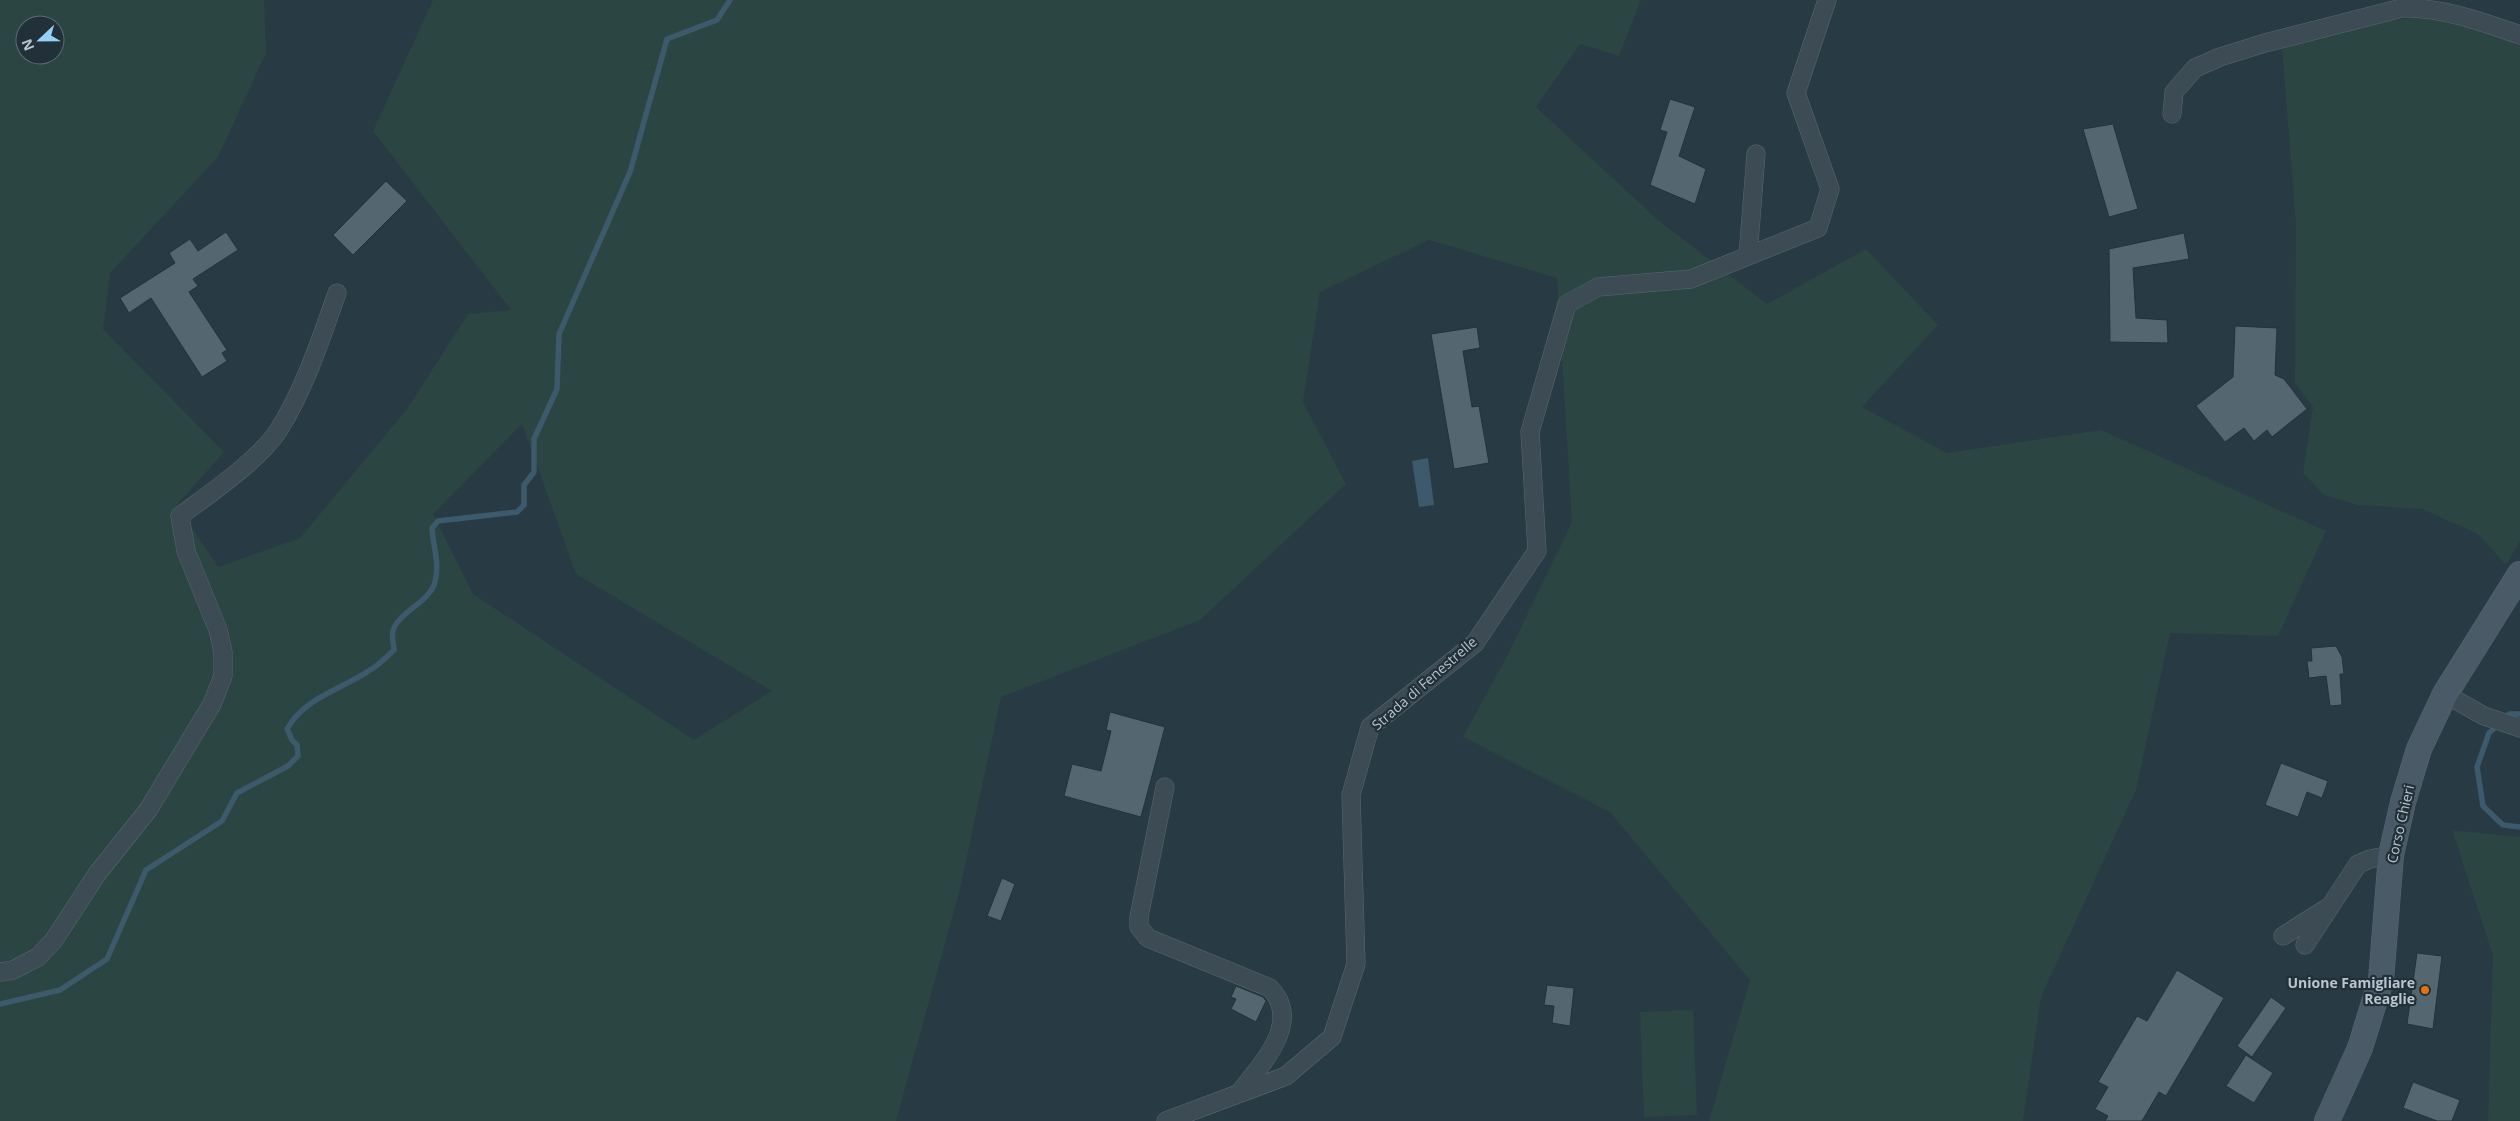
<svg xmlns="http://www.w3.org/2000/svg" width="2520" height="1121" font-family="'Open Sans',sans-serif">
<rect width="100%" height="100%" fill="#283a44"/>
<path fill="#2a4542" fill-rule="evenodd" d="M0,0H264L266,53L218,157L110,273L103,329L224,452L177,505L218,567L300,538L407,409L468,314L511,310L373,131L433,0H1641L1619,56L1580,44L1536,107L1658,220L1767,304L1866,249L1938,325L1862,407L1947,453L2101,430L2326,531L2278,636L2170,633L2136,790L2041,997L2023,1121H1709L1750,980L1610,812L1463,737L1508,654L1572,522L1557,278L1429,240L1320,292L1303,402L1346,484L1200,620L1001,697L960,889L896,1121H0ZM25,25H55V55H25ZM522,424L576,574L772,691L694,740L473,594L433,514Z
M2431,16L2520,42V541L2506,565L2478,534L2422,509L2358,505L2324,495L2303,473L2313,407L2295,383L2296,224L2282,47L2365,23Z
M2452,830L2520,837V1121H2488L2493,955Z
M1693,1010L1697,1115L1644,1117L1640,1012Z"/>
<path fill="#3c5a6b" d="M1428,458L1434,505L1419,507L1412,461Z"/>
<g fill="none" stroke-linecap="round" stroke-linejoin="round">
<path stroke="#3c5a6b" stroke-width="5.5" d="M2520,714H2509L2489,733L2477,767L2483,806L2503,825L2520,827
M0,1004L60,990L107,959L146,870L222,821L237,793L288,766L298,756L297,745L292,740L287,729C305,697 341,690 370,670C379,665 386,657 394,650C394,645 391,636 393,631C396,614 431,601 435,582C440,563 433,547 432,528L438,521L517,512L524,505V485L534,472V439L557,389L559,334L630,172L667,39L717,20L730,0"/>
</g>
<path fill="#546771" stroke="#23323b" d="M1670,99L1695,107L1679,156L1706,169L1695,204L1650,185L1667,132L1660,130Z
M2113,124L2138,209L2109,217L2083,129Z
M386,181L407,201L353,255L333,235Z
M226,232L238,250L193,279L198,286L189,292L227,350L222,353L227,361L202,377L151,298L129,313L120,298L175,263L169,253L190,239L198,251Z
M2184,233L2189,259L2133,268L2136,318L2167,320L2168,343L2110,342L2109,249Z
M2235,326L2277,328L2275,375L2284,379L2307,409L2272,437L2267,430L2254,441L2244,428L2225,442L2196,406L2233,377Z
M1477,327L1480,348L1463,351L1472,407L1479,406L1489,463L1454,469L1431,334Z
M2336,646L2342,657L2344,674H2340L2342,705L2330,706L2326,676L2309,678L2307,661H2312L2311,648Z
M1110,712L1165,727L1141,817L1064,796L1072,764L1101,771L1111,731L1106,730Z
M2281,763L2328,781L2322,798L2307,792L2298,817L2265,805Z
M1002,878L1015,884L1001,921L987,916Z
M2417,953L2442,956L2433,1029L2407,1024Z
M2177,970L2224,998L2166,1096L2159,1092L2142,1121H2105L2108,1116L2095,1109L2108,1087L2098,1082L2137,1016L2147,1021Z
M1547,985L1574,988L1570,1026L1552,1023L1554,1006L1544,1005Z
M1236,986L1263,997L1266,1001L1256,1022L1231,1009L1236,999L1231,997Z
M2271,997L2286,1008L2252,1057L2237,1046Z
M2246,1055L2273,1073L2254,1103L2226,1086Z
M2413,1082L2460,1100L2452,1121H2437L2403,1108Z"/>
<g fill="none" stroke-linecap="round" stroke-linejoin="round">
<g stroke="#5b6871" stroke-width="19">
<path id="minor" d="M2172,114L2174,92L2195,68L2220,57L2265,43L2402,8C2442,7 2483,22 2520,35
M1748,256L1756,154
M2445,694L2484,716L2520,728
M1165,787L1139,917V927L1148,938L1270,988C1303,1022 1261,1065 1239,1093
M2283,936L2327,908
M2305,945L2358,864L2370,859L2391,855
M0,972L13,970L38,957L54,940L97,874L148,810L212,704L223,676V652L218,630L186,551L180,516C209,494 258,461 278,431C304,390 321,339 337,293
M1166,1121L1286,1076L1332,1037L1356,964L1351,795L1370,727L1475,643L1537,551L1530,432L1567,304L1598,287L1691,279L1818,228L1830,189L1796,93L1827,0"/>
</g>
<g stroke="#5b6871" stroke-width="26">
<path id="secondary" d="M2327,1121L2360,1048L2381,980L2391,855L2403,802L2419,749L2445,694L2520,574"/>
</g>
<use href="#minor" stroke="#3c4b54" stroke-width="18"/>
<use href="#secondary" stroke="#4a5b67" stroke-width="25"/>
</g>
<circle fill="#e8710a" stroke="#213039" stroke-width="2" cx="2425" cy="990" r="5"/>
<g text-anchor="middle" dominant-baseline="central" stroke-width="4.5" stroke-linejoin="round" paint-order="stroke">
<g font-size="14" fill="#bac5cd" stroke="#213039">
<text transform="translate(1424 683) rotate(-41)">Strada di Fenestrelle</text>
<text transform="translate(2400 824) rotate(-77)">Corso Chieri</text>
</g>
<g font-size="14" font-weight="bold" fill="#bac5cd" stroke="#213039" text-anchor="end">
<text x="2415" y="982">Unione Famigliare<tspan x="2415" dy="16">Reaglie</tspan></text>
</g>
</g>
<g transform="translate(40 40) rotate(248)"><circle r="24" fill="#213039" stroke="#5e6c74"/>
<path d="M0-4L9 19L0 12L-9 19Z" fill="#94d0f8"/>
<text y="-8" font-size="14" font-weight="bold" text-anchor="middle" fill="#bac5cd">N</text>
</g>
</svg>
